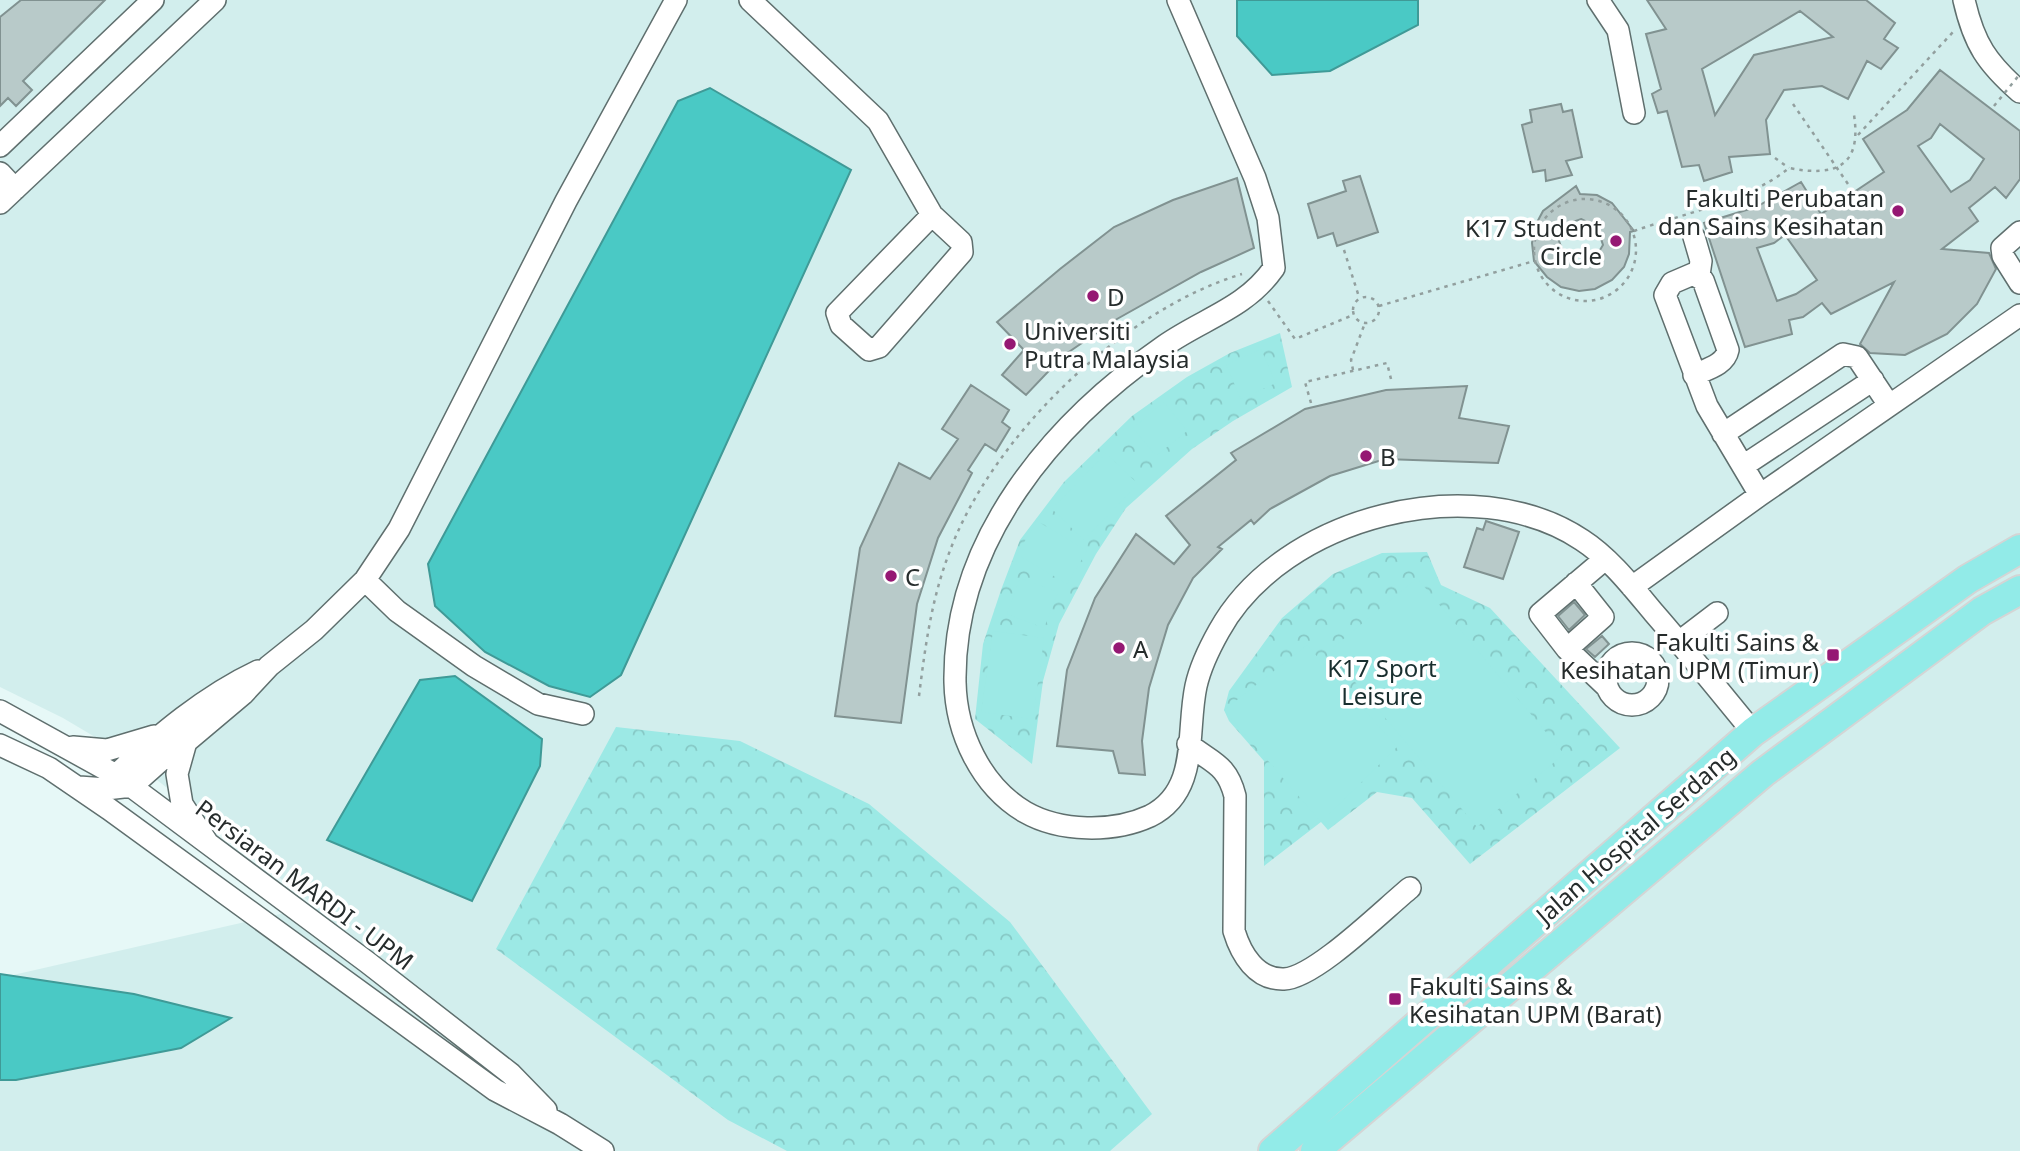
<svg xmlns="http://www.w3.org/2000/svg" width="2020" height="1151" font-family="'Noto Sans',sans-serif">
<defs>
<pattern id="forest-crowns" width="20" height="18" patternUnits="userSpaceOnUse" patternTransform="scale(1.75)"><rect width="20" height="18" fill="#9ce9e5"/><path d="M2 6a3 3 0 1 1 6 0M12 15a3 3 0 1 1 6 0" fill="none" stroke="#86c8c5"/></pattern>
</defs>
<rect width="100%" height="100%" fill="#e6f8f7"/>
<path fill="#d2eeed" d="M0,0H2020V1151H0V978L315,906L127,756L63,718L0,687Z"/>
<path fill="url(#forest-crowns)" d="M1280,333L1292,387L1233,421L1192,449L1126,508L1096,554L1059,624L1043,681L1032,764L975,719L983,644L1001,590L1020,540L1064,482L1132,416L1187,377L1230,353Z
M1427,552L1441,585L1490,608L1620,748L1470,864L1412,798L1377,792L1328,830L1321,822L1264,866V761L1229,721L1224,710L1229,691L1282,618L1333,574L1382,553Z
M616,727L740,741L869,804L1010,922L1152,1114L1110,1151H787L728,1120L496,949Z"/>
<path fill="#9ce9e5" d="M1261,349L1276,383L1241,399L1226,365Z
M1164,402L1187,431L1156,456L1133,428Z
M1106,453L1138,484L1084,540L1052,509Z
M1037,521L1087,551L1067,584L1017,554Z
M1020,578L1058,592L1044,628L1007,614Z
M1417,578L1564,754L1477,827L1329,651Z
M993,631L1044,638L1033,719L981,712Z
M1307,645L1397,747L1321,822L1224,710Z"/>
<path fill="#4ac9c5" stroke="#3f9a97" stroke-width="2" d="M1237,0H1418V25L1330,71L1272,75L1237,36Z
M710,88L851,170L621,675L590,697L549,686L485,652L435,606L428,564L678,101Z
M455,676L542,739L540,766L472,901L327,840L420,680Z
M0,974L134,994L231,1018L181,1048L16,1080H0Z"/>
<path fill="#b8cac9" stroke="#819291" stroke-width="2" fill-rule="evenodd" d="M21,0H105L23,81L32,90L16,106L8,98L0,106V17Z
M1647,0H1866L1895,23L1884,39L1898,48L1881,69L1867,61L1848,99L1822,86L1784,90L1766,120L1770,154L1729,157L1732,172L1704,181L1699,165L1682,167L1667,111L1658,113L1652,94L1661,89L1646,34L1666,29ZM1800,11L1833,37L1754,55L1715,115L1702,69Z
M1940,70L2020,131V179L2006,198L1995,187L1969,208L1978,221L1942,249L1989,253L1996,269L1977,304L1947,334L1905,355L1870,353L1860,344L1894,282L1831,314L1822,303L1803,317L1789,320L1792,334L1745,347L1704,223L1756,207L1801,182L1821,214L1884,172L1863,139L1907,110ZM1940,124L1984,159L1970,180L1951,192L1918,146L1931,138ZM1785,235L1817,280L1796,294L1777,301L1757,248L1774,243Z
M1561,104L1563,112L1572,110L1582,157L1566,161L1572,175L1546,181L1545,170L1533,172L1522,125L1532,122L1530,110Z
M1360,176L1378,232L1337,246L1333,233L1318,238L1308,204L1346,191L1343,181Z
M1237,178L1254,248L1201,272L1117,319L1063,356L1026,395L1002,375L1024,350L997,322L1060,269L1114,227L1173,200Z
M1576,186L1580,194L1597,195L1612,203L1634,231L1630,232L1629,254L1624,267L1612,280L1595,289L1579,291L1561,287L1547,277L1534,261L1532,243L1535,226L1543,211ZM1581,219L1597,227L1603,245L1594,260L1578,264L1565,258L1558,238L1567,224Z
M971,385L1009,410L1002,422L1010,428L996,451L985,444L968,470L972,473L938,538L917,604L901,723L835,716L860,548L899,463L930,479L958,439L942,429Z
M1467,386L1459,418L1509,426L1498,463L1385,459L1330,476L1270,509L1254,524L1251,520L1218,547L1222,549L1193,578L1168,625L1149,688L1142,741L1145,775L1119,773L1113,751L1057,746L1067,670L1095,598L1136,534L1174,564L1190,545L1166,516L1236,460L1231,453L1305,409L1386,390Z
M1486,521L1519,532L1503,579L1464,567L1477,528L1483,530Z
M1574,602L1585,615L1569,630L1558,616Z
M1602,636L1609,644L1595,657L1586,649Z"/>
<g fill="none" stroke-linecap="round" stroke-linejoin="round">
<g stroke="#5f6f6e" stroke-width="24">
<path id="minor" d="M750,0L878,121L932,215
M1178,0L1255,178L1268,218L1274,268C1245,309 1204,318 1164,346C1053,423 953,540 955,682C956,733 981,786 1025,812C1060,832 1113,833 1150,816C1200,791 1186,732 1196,686C1200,668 1210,647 1219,631C1282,516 1474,468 1582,540C1610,558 1633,588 1654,613C1688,652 1720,692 1753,732
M1598,0L1618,30L1634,113
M1964,0C1974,44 1987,63 2020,92
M0,146L153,0
M0,173L15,189
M0,203L215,0
M932,215L961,242L962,252L879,347L869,350L841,325L837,313Z
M2020,232L2002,248L2003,256L2020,283
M1694,237L1701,261L1699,275
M1694,375C1707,369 1725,365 1728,350L1703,280L1693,274L1672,283L1665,295L1707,406L1760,495
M1723,434L1843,354L1857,357L1889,405
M1743,466L1873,380
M1605,559L1540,614L1567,649L1607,687
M365,580L397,611L474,666L538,704L583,714
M1632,587L1760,495L2020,315
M1679,642L1717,613
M1567,649L1603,617L1576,583
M1606 679a26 26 0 1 1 52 0a26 26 0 1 1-52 0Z
M0,711L116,775L367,962L511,1074L546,1110
M1188,744C1212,763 1227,764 1235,796L1234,931C1241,954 1256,980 1284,979C1315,978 1384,909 1410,888
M0,745L49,768L109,809L495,1090L560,1124L603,1151
M73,747L107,750L154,736
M116,775C159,735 205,696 258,671
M79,787L106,789L132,786L188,736
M207,842L182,804L177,774L186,742L243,694L269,666L314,630L365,580L399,529L566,201L676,0"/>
</g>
<g stroke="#d4d5d5" stroke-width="32">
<path id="major" d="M1273,1151L1753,732L1968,579L2020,549
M1315,1151L1763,773L1982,611L2020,590"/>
</g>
<path stroke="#929f9e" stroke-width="2.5" stroke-dasharray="3.5 5" stroke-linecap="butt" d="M1793,104L1848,184
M1858,135L1953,32
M1775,158L1789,168
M1534 250a51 51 0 1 1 102 0a51 51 0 1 1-102 0Z
M1634,231C1682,214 1751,200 1789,168C1835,177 1862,167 1854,115
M1344,250L1359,297
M1353 310a13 13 0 1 1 26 0a13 13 0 1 1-26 0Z
M1268,301L1295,339L1353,315
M1379,306L1534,261
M1353,370L1351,360L1365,323
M1311,403L1305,382L1387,363L1392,383
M919,696C925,648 931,602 948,556C990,438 1122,310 1242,274"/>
<use href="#minor" stroke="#fff" stroke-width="21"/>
<use href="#major" stroke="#92ebe8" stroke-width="28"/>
<path stroke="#929f9e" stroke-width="2.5" stroke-dasharray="3.5 5" stroke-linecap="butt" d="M1994,106L2020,74"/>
</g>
<g fill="#951873" stroke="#fff" stroke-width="2.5">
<circle cx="1898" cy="211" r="7"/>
<circle cx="1616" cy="241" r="7"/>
<circle cx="1093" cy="296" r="7"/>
<circle cx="1010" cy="344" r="7"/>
<circle cx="1366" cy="456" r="7"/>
<circle cx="891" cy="576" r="7"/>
<circle cx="1119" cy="648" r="7"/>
<rect x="1826" y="648" width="14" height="14" rx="3.5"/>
<rect x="1388" y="992" width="14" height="14" rx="3.5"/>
</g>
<g text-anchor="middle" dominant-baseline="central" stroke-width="7" stroke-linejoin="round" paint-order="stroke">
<g font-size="24" fill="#262c2c" stroke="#fff" text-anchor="start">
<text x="1884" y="197" text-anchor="end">Fakulti Perubatan<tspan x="1884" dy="28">dan Sains Kesihatan</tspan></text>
<text x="1602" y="227" text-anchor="end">K17 Student<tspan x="1602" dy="28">Circle</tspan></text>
<text x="1107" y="296">D</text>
<text x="1024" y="330">Universiti<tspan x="1024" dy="28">Putra Malaysia</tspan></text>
<text x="1380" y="456">B</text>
<text x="905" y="576">C</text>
<text x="1819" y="641" text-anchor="end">Fakulti Sains &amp;<tspan x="1819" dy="28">Kesihatan UPM (Timur)</tspan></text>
<text x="1133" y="648">A</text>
<text x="1409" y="985">Fakulti Sains &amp;<tspan x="1409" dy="28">Kesihatan UPM (Barat)</tspan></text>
</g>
<g font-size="24" fill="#192f2f" stroke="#fff">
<text x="1382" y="667">K17 Sport<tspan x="1382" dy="28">Leisure</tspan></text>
</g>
<g font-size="24" fill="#262c2c" stroke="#fff">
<text transform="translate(1635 835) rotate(-41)">Jalan Hospital Serdang</text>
<text transform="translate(305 884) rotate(37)">Persiaran MARDI - UPM</text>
</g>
</g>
</svg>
